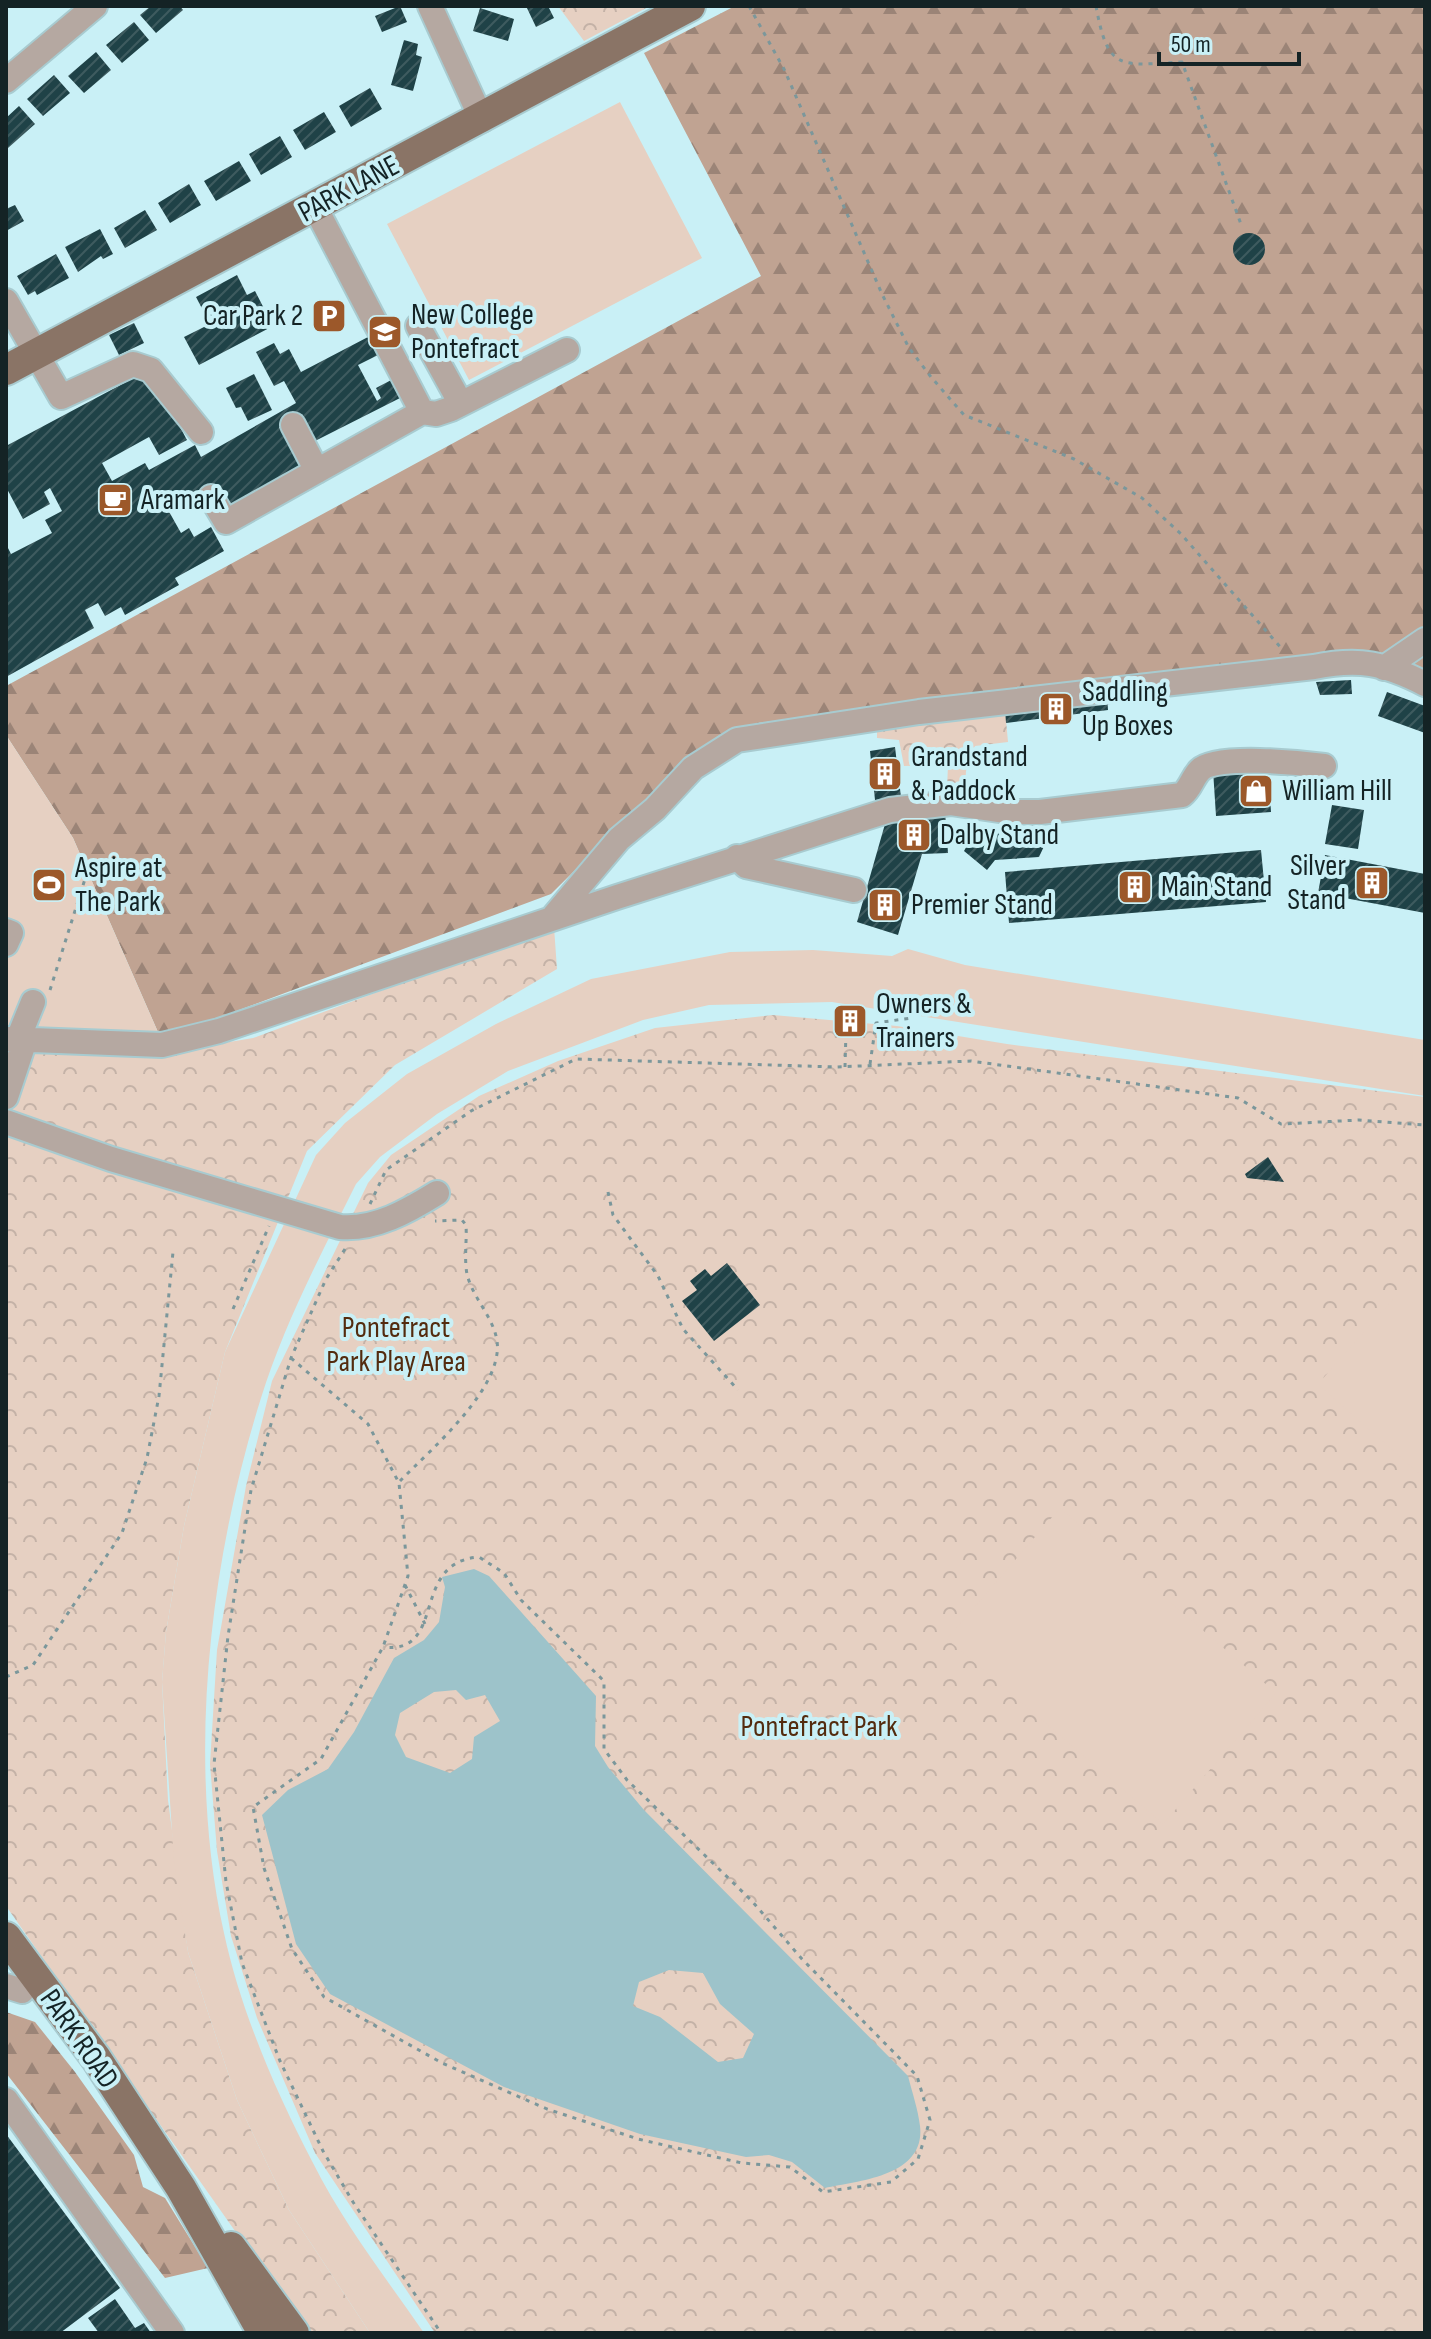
<svg xmlns="http://www.w3.org/2000/svg" width="1431" height="2339" font-family="'Sofia Sans Condensed',sans-serif">
<defs>
<pattern id="forest-firs" width="22" height="20" patternUnits="userSpaceOnUse" patternTransform="scale(2)"><rect width="22" height="20" fill="#c0a392"/><path d="M5 1l3.5 6h-7zM16 11l3.5 6h-7z" fill="#9b8477"/></pattern>
<pattern id="park-crowns" width="20" height="18" patternUnits="userSpaceOnUse" patternTransform="scale(2)"><rect width="20" height="18" fill="#e6d0c2"/><path d="M2 6a3 3 0 1 1 6 0M12 15a3 3 0 1 1 6 0" fill="none" stroke="#c4b2a7"/></pattern>
<pattern id="building-hatch" width="6" height="6" patternUnits="userSpaceOnUse" patternTransform="scale(2)"><rect width="6" height="6" fill="#1f4247"/><path d="M-1 1l2-2M0 6l6-6M5 7l2-2" fill="none" stroke="#3e5b5f"/></pattern>
</defs>
<rect width="100%" height="100%" fill="#c9f0f6"/>
<path fill="url(#forest-firs)" d="M735,6H1425V671L1351,651L758,723L693,753L551,894L161,1039L73,838L6,735V686L761,276L644,53Z
M6,2012L35,2022L75,2072L134,2155L143,2187L165,2198L208,2268L165,2278L6,2073Z"/>
<path fill="url(#park-crowns)" d="M558,6H650L584,41Z
M1005,709L1008,742L975,746L966,771L965,792L947,789L948,765L904,766L899,740L877,738V729Z
M554,927L557,969L395,1065L307,1151L225,1352L184,1526L166,1632L162,1682L168,1800L188,1952L237,2100L289,2210L370,2333H307L6,1906V1047L188,1049L253,1038Z
M773,1015L897,1026L1007,1044L1425,1097V2333H435L315,2153L257,2018L231,1936L217,1851L210,1764L217,1650L246,1486L272,1381L368,1183L391,1155L479,1096L558,1061L655,1028Z"/>
<path fill="#e6d0c2" d="M620,102L702,258L469,380L387,224Z
M6,735L73,838L161,1039L6,1030Z
M908,949L965,965L1425,1040V1096L832,1002L709,1005L643,1020L508,1071L437,1114L380,1157L356,1184C322,1252 284,1324 261,1398C209,1564 186,1762 224,1933C241,2012 276,2092 313,2163C343,2223 386,2278 424,2333H370L289,2210L237,2100L188,1952L174,1862L162,1682L166,1632L184,1526L225,1352L316,1155L345,1123L407,1074L496,1024L591,979L730,952L813,950L892,956Z
M1425,1263V1479L1318,1384Z
M1060,1508L1276,1693L1163,1824L947,1639Z"/>
<path fill="#9dc3ca" fill-rule="evenodd" d="M474,1569L489,1576L596,1696L595,1746L608,1767L644,1810L908,2076C912,2092 918,2109 920,2126C926,2176 859,2181 825,2188L792,2162L769,2155L746,2157L640,2134L504,2087L330,1994L296,1944L262,1815L288,1790L328,1769L354,1732L394,1658L424,1640L439,1622L445,1587L442,1577ZM456,1690L466,1700L485,1695L500,1721L474,1737L472,1759L450,1773L406,1757L395,1735L400,1713L434,1692ZM669,1970L703,1973L720,2004L754,2034L743,2058L718,2062L660,2017L633,2006L639,1982Z"/>
<path fill="url(#building-hatch)" d="M151,6H180L183,10L156,33L140,15Z
M400,6L407,22L382,32L375,16Z
M526,6H548L554,18L536,27Z
M480,8L514,19L508,41L473,31Z
M134,22L149,40L122,63L106,45Z
M404,40L418,44L416,55L422,57L413,91L391,85Z
M96,52L111,70L84,93L68,76Z
M54,75L70,93L43,116L27,99Z
M370,88L382,109L351,127L339,106Z
M19,106L35,124L8,148L6,118Z
M324,112L336,132L305,150L293,130Z
M280,136L292,157L261,175L249,154Z
M239,161L251,181L216,201L204,181Z
M189,184L201,205L170,223L158,203Z
M15,205L24,221L6,231V209Z
M145,210L157,230L125,248L114,228Z
M100,229L113,254L103,259L101,256L78,272L65,247Z
M1233 249a16 16 0 1 1 32 0a16 16 0 1 1-32 0Z
M56,254L69,278L37,295L35,291L28,295L17,276Z
M237,275L247,295L255,291L273,326L199,365L184,337L210,324L196,297Z
M134,323L144,343L119,355L109,335Z
M368,337L378,355L358,365L377,401L381,398L376,388L397,377L406,395L315,441L302,414L279,427L304,470L229,511L217,489L189,504L186,498L167,508L181,533L189,528L194,537L211,527L224,551L175,578L179,585L125,615L121,607L105,616L98,603L85,610L94,628L6,677V544L11,554L52,533L45,520L62,511L50,488L44,492L50,504L23,519L6,487V446L143,373L153,377L187,440L159,455L149,437L102,463L112,481L145,463L149,470L195,445L201,457L296,403L284,381L274,386L256,352L274,343L280,354L289,349L301,372Z
M254,374L272,410L248,421L241,407L236,408L226,388Z
M1351,680L1352,694L1320,695L1316,682Z
M1387,692L1425,706V733L1378,716Z
M1107,695L1108,710L1006,723L1005,709Z
M895,747L901,797L875,800L870,751Z
M1268,767L1271,812L1216,816L1213,770Z
M1332,805L1364,810L1358,849L1325,844Z
M945,811L948,853L922,854L898,935L857,922L887,817Z
M1018,820L1046,842L1039,857L995,860L987,870L964,851L970,840L968,830L996,827L999,835L1015,833Z
M1261,850L1266,902L1009,923L1005,872Z
M1325,855L1425,874V913L1318,893Z
M837,1013L863,1016L862,1029L836,1027Z
M1268,1157L1284,1182L1247,1178L1245,1174Z
M727,1263L760,1305L714,1341L682,1301L697,1290L690,1281L705,1269L711,1276Z
M6,2134L120,2288L60,2333H6Z
M115,2299L135,2328L144,2323L151,2333H99L88,2318Z"/>
<g fill="none" stroke-linecap="round" stroke-linejoin="round">
<g stroke="#a8cbd0" stroke-width="28">
<path id="minor" d="M430,6L482,120
M6,81L95,6
M6,301L61,397L133,364L151,370L201,432
M418,326L461,404
M422,412L436,414L451,409L567,350
M293,425L317,471
M211,497L226,522L422,412L315,207
M1384,668L1425,640
M737,857L746,866L854,890
M554,916L619,839L655,809L693,768L737,740L919,712L1314,667C1359,658 1384,663 1425,684
M6,931L11,933L6,944
M6,1039L162,1045L219,1031L617,897L890,810L951,803L1013,812H1040L1182,795C1191,788 1192,778 1200,770C1216,754 1301,763 1324,766
M18,1039L33,1002
M6,1097L25,1040
M6,1122L111,1159L340,1227C375,1230 408,1211 437,1193
M6,1986L22,1991
M6,2100L172,2333"/>
</g>
<g stroke="#a8cbd0" stroke-width="34">
<path id="major" d="M6,370L690,6
M6,1937L96,2058L181,2188L263,2333
M231,2247L294,2333"/>
</g>
<path stroke="#7b979b" stroke-width="3" stroke-dasharray="4 6" stroke-linecap="butt" d="M749,6L784,69L882,294L909,348L931,377L964,415L1074,459L1142,498L1181,534L1282,649
M1096,6C1108,73 1121,65 1182,62L1242,227
M50,990L85,879
M870,1064L876,1023L911,1018V1014
M845,1067L846,1031
M608,1192L613,1215L658,1276L683,1329L738,1390
M370,1204L386,1170L471,1111L576,1059L837,1067L971,1061L1238,1098L1281,1124L1359,1120L1425,1125
M345,1249L326,1279L291,1358L251,1490L228,1636L214,1764L226,1882L242,1963L280,2061L323,2151L353,2202L441,2333
M233,1309L269,1226
M291,1358L368,1424L399,1483L408,1576L383,1647L321,1759L253,1807L264,1868L292,1949L324,1997L442,2063L547,2109L638,2139L742,2163L790,2167L823,2192L891,2182L918,2159L930,2120L917,2076L802,1959L751,1900L627,1780L604,1749V1681L521,1600L504,1573L479,1557C409,1562 448,1655 383,1647
M400,1481C430,1450 509,1384 496,1336C491,1315 472,1296 467,1274C464,1259 467,1240 466,1225L462,1220L435,1221
M405,1585L425,1624
M6,1677L33,1665L122,1533L147,1458L159,1396L173,1252"/>
<use href="#minor" stroke="#b5a8a1" stroke-width="24"/>
<use href="#major" stroke="#8a7466" stroke-width="30"/>
</g>
<defs>
<g id="parking-square" transform="scale(1.8)"><rect x="-9" y="-9" width="18" height="18" rx="4" fill="#9c582a" stroke="#c9f0f6"/><path d="M-3.5-5.5H1a3.5 3.5 0 0 1 0 7H-1V5.5H-3.5ZM-1-3.4V-.6H.8a1.4 1.4 0 0 0 0-2.8Z" fill="#fff"/></g>
<g id="university-square" transform="scale(1.8)"><rect x="-9" y="-9" width="18" height="18" rx="4" fill="#9c582a" stroke="#c9f0f6"/><path d="M0-5L7-2L0 1L-7-2ZM-4 1L0 2.5L4 1V4Q0 6-4 4Z" fill="#fff"/></g>
<g id="cafe-square" transform="scale(1.8)"><rect x="-9" y="-9" width="18" height="18" rx="4" fill="#9c582a" stroke="#c9f0f6"/><path d="M-5.5-4.5H6V0H3Q3 3.5 0 3.5H-2.5Q-5.5 3.5-5.5 0ZM3-3.2v2h1.7v-2ZM-6 4.5H4V6H-6Z" fill="#fff"/></g>
<g id="building-square" transform="scale(1.8)"><rect x="-9" y="-9" width="18" height="18" rx="4" fill="#9c582a" stroke="#c9f0f6"/><path d="M-4-6H4V6H1V3H-1V6H-4ZM-2.5-4.3h1.7v1.8h-1.7ZM.8-4.3h1.7v1.8H.8ZM-2.5-1h1.7V.8h-1.7ZM.8-1h1.7V.8H.8Z" fill="#fff"/></g>
<g id="shop-square" transform="scale(1.8)"><rect x="-9" y="-9" width="18" height="18" rx="4" fill="#9c582a" stroke="#c9f0f6"/><path d="M-5-2.5h2.3a2.7 3.5 0 0 1 5.4 0H5L5.5 6h-11ZM-1.5-2.5h3a1.5 2.3 0 0 0-3 0Z" fill="#fff"/></g>
<g id="stadium-square" transform="scale(1.8)"><rect x="-9" y="-9" width="18" height="18" rx="4" fill="#9c582a" stroke="#c9f0f6"/><path d="M0-5a6.5 5 0 1 0 0 10a6.5 5 0 1 0 0-10ZM-3.5-1.8h7v3.6h-7Z" fill="#fff"/></g>
</defs>
<g fill-rule="evenodd">
<use href="#parking-square" x="329" y="316"/>
<use href="#university-square" x="385" y="332"/>
<use href="#cafe-square" x="115" y="500"/>
<use href="#building-square" x="1056" y="709"/>
<use href="#building-square" x="885" y="774"/>
<use href="#shop-square" x="1256" y="791"/>
<use href="#building-square" x="914" y="835"/>
<use href="#building-square" x="1372" y="883"/>
<use href="#stadium-square" x="49" y="885"/>
<use href="#building-square" x="1135" y="887"/>
<use href="#building-square" x="885" y="905"/>
<use href="#building-square" x="850" y="1021"/>
</g>
<g text-anchor="middle" dominant-baseline="central" stroke-width="8" stroke-linejoin="round" paint-order="stroke">
<g font-size="30" fill="#142325" stroke="#c9f0f6">
<text transform="translate(349 189) rotate(-28)">PARK LANE</text>
<text transform="translate(79 2039) rotate(55)">PARK ROAD</text>
</g>
<g font-size="30" fill="#142325" stroke="#c9f0f6" text-anchor="start">
<text x="411" y="315">New College<tspan x="411" dy="34">Pontefract</tspan></text>
<text x="303" y="316" text-anchor="end">Car Park 2</text>
<text x="141" y="500">Aramark</text>
<text x="1082" y="692">Saddling<tspan x="1082" dy="34">Up Boxes</tspan></text>
<text x="911" y="757">Grandstand<tspan x="911" dy="34">&amp; Paddock</tspan></text>
<text x="1282" y="791">William Hill</text>
<text x="940" y="835">Dalby Stand</text>
<text x="1346" y="866" text-anchor="end">Silver<tspan x="1346" dy="34">Stand</tspan></text>
<text x="75" y="868">Aspire at<tspan x="75" dy="34">The Park</tspan></text>
<text x="1161" y="887">Main Stand</text>
<text x="911" y="905">Premier Stand</text>
<text x="876" y="1004">Owners &amp;<tspan x="876" dy="34">Trainers</tspan></text>
</g>
<g font-size="30" fill="#532b0e" stroke="#c9f0f6">
<text x="396" y="1328">Pontefract<tspan x="396" dy="34">Park Play Area</tspan></text>
<text x="819" y="1727">Pontefract Park</text>
</g>
</g>
<rect width="1431" height="2339" fill="none" stroke="#142325" stroke-width="16"/>
<path d="M1159 52v12h140v-12" fill="none" stroke="#142325" stroke-width="4"/>
<text x="1171" y="52" font-size="24" fill="#142325" stroke="#c9f0f6" stroke-width="6" paint-order="stroke">50 m</text>
</svg>
